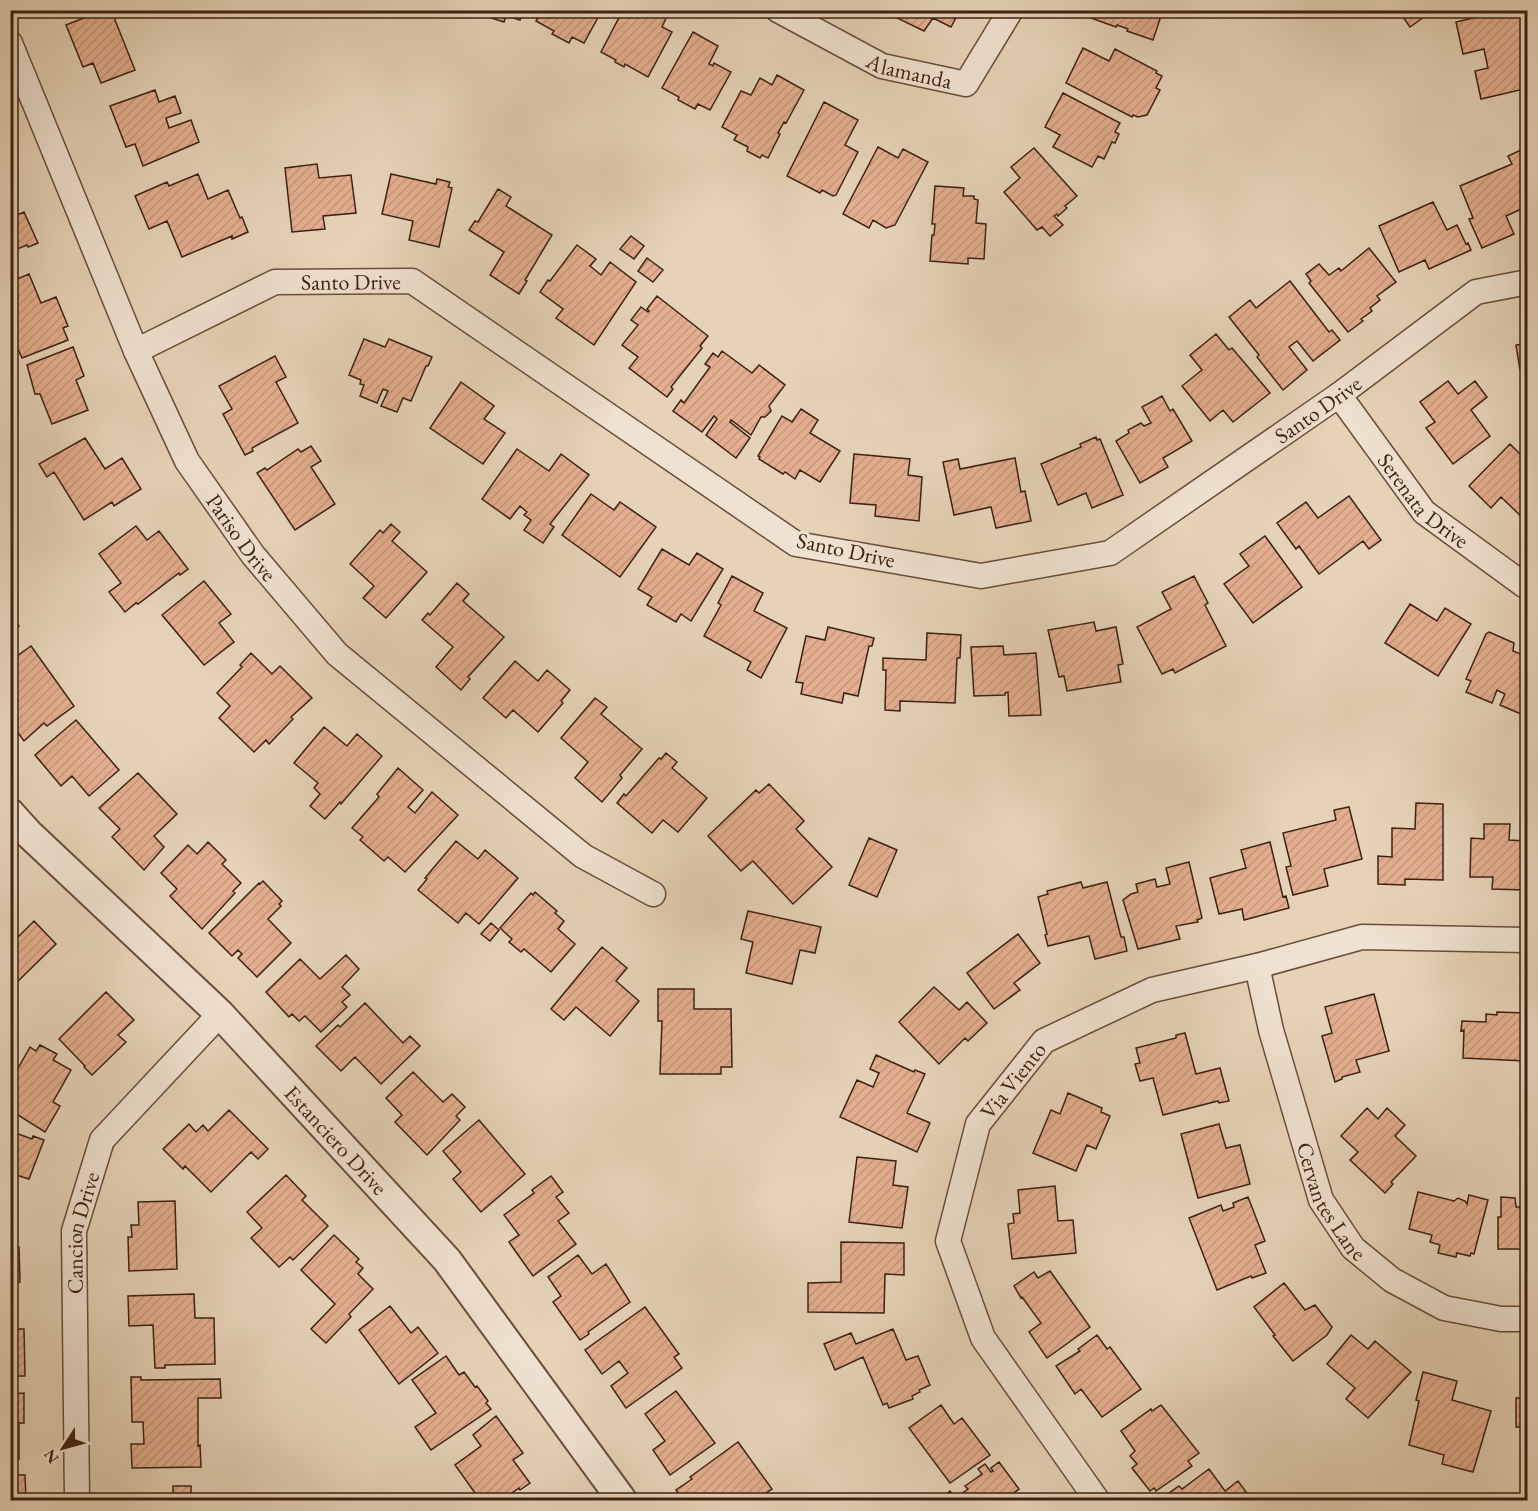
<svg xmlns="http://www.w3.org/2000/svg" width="1538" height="1511" font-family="'EB Garamond',serif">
<defs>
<pattern id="building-hatch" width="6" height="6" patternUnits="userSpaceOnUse" patternTransform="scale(1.5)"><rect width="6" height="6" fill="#e4af90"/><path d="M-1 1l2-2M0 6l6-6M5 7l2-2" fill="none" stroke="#c4967b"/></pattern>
</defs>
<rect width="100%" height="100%" fill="#e6d3b7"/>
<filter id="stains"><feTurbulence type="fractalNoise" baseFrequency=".00333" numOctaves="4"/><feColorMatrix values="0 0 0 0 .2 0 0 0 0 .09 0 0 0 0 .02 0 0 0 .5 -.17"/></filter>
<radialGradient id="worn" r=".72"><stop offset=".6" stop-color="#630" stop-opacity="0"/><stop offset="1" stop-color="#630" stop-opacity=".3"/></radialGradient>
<path fill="url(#building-hatch)" stroke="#3d2111" stroke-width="1.5" d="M111,10L135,70L101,83L93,63L83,67L66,25L99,12L100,14Z
M303,10H340L339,17L302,15Z
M486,10H523L520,20L506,16L504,22L485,16Z
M542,10H602L584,43L572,37L569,43L552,34L554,31L536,21Z
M623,10H661L668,14L662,27L672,32L648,77L625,64L624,67L615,62L616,60L601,52Z
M901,10H960L951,27L933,18L924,31L897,18Z
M1081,10H1163L1153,40L1127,31L1128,29L1117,25L1116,27L1080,14Z
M1398,10H1434L1410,27Z
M1507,10H1522L1528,34V40L1522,42L1525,52L1528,51V88L1481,99L1475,71L1488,68L1484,49L1463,54L1456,22Z
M693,32L718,46L709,64L713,66L714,63L731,72L710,110L698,104L695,109L678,100L679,97L662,88Z
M1083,48L1109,61L1115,49L1157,71L1156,73L1162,76L1156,88L1160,90L1147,115L1138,117L1133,115L1132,117L1066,83Z
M777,75L804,90L786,123L784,122L778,133L780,134L768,158L762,155L760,158L747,151L748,147L734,140L737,135L722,127L741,91L751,95L760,78L772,85Z
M155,90L159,102L175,96L181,113L166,118L169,128L191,120L199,142L143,166L135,144L126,147L110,106Z
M1063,93L1120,123L1115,132L1119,134L1115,143L1112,142L1104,159L1098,156L1092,167L1053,147L1060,135L1045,127Z
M824,102L858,120L845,145L858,152L836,195L833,196L822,190L820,193L787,176Z
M878,147L898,158L903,149L928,162L895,225L886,228L873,220L869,228L843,214Z
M1034,148L1077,196L1065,206L1067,208L1058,216L1057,214L1054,216L1063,225L1050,236L1042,227L1037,230L1004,192L1020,178L1011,167Z
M1521,150L1528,165V206L1506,216L1514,234L1482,248L1469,219L1473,218L1460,186L1512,164L1508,156Z
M317,164L319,178L351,175L356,213L323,216L325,229L292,232L285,168Z
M198,174L208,199L228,190L240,218L242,217L248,232L232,239V236L182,257L167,221L149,229L135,196L167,182L169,186Z
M391,174L436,184L437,179L450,182L448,187L452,188L439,247L409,240L413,221L382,214Z
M935,186L964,188L963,196H974V199L978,200L976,223L986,224L984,259L968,258V264L930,261L932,235H934L935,224H932Z
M498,189L511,197L506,206L552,235L525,280L527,281L519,294L490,275L504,252L469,230L475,221L478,222Z
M1433,202L1447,230L1457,225L1466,244L1468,243L1471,250L1429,269L1425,260L1399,272L1379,226Z
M24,212L38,243L28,247L27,245L10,252V218Z
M631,236L644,246L634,259L620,249Z
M577,245L596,259L590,266L601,275L610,262L636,282L594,345L556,318L563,309L540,292L548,280L550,281Z
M1369,248L1396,282L1377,296L1380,300L1370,308L1372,311L1361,319L1363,321L1348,332L1309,283L1311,281L1306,274L1319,264L1329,275L1339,268L1341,271Z
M647,258L663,270L653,282L638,271Z
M29,274L41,303L56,297L68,326L63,328L68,340L22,358L17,347L10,349V282Z
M1290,281L1329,332L1332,330L1340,340L1313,361L1297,341L1289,347L1307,370L1283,390L1257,357L1259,355L1229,317L1250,300L1256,308Z
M657,296L708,336L700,346L702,348L671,387L673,389L667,397L629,368L638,357L622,345L638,325L631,320L641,307L648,312L649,311L647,309Z
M1216,334L1229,350L1232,348L1270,393L1233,422L1223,410L1210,421L1182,386L1202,370L1190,355Z
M364,339L385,347L389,339L432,357L428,366H426L411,401L403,398L397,412L381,406L388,391L383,389L377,403L360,396L364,385L360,384L361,380L349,375Z
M1528,343V374L1527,369L1520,370L1516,345Z
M73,347L84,376L76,380L88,410L52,424L40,394H35L27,365Z
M722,351L752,373L759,365L785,385L769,406L771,411L765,417H761L751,435L731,420L730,422L750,438L736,458L706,435L717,419L714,416L702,432L673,411L681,400L684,403L710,367L705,364L713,353L718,357Z
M275,356L286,377L276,382L298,423L252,448L253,451L245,455L223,414L232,409L219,386Z
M1448,381L1458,394L1475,381L1487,397L1471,410L1490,436L1453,464L1426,428L1435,422L1420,402Z
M461,382L494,406L484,419L505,433L483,464L430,428Z
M1162,396L1170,411L1173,409L1192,441L1163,458L1168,467L1140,483L1116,441L1129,433L1128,430L1141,423L1144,426L1151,423L1142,407Z
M801,409L818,420L810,433L840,451L820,482L800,470L795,479L785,472L783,474L759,459L760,457L758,456L782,416L792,422Z
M1096,437L1097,440L1100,439L1123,495L1092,508L1086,493L1058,505L1041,464L1081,447L1080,444Z
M85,438L105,469L122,458L141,489L114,506L112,502L84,520L54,472L47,477L39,464Z
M1510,444L1528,462V518L1525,520L1501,497L1491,508L1469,486Z
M311,446L321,461L311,467L335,504L295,530L257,473L265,468L267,470L298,449L301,452Z
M517,449L549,471L561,454L589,475L550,524L554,527L543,543L524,530L531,520L524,515L527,512L520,506L510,519L482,499Z
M854,454L910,459L908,475L922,477L919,521L875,516L876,505L850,503Z
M1015,458L1021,492L1025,491L1031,521L996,528L991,507L954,515L943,462L958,459L960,469Z
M591,494L614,510L620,502L656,527L620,577L562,535Z
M1349,496L1381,540L1369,549L1363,541L1319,574L1299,546L1296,549L1277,523L1306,502L1318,518Z
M391,524L400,532L392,541L427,572L386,618L363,598L374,586L350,564L380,530L383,533Z
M136,526L147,540L159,531L188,569L180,575L179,573L138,604L136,603L125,612L109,592L121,583L99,554Z
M1265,536L1302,587L1253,623L1224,584L1249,566L1240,554Z
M662,549L689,565L697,553L723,569L691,621L681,614L676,622L647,605L652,597L638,589Z
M732,576L763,593L754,611L787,628L761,678L747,670L751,662L704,636L721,605L718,603Z
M1194,576L1208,603L1205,605L1226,646L1175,673L1173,669L1162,674L1137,627L1171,609L1162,592Z
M204,581L231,614L219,623L234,642L204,665L162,615Z
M457,583L469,594L463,601L504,637L468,677L470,679L461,690L436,667L453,647L422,620L428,613L430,615Z
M1410,604L1437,621L1445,608L1471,624L1438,676L1385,643Z
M10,613L19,626L10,632Z
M1094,622L1096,631L1116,627L1123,664L1118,665L1121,682L1067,691L1064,676L1059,677L1048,630Z
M828,627L874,638L872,646H869L858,696L844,693L842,703L801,694L803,683L796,682L806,636L825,640Z
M1489,632L1514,643L1513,651L1528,657V699L1521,714L1500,705L1505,694L1497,690L1492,703L1466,692L1471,681L1466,679L1486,634Z
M927,633L961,635L960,658H957L955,703L900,701V711L885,710L886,670H883V658L926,660Z
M31,646L74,706L47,726L44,723L24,741L10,722V661Z
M1003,646L1004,655L1036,653L1041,715L1009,716L1008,692L1005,693V695L974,696L971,647Z
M251,653L272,674L280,666L312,698L291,717L293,719L269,744L266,740L254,752L219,718L230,706L217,693L242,667L240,665Z
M515,661L538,681L547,670L570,690L561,701L563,703L538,732L513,710L506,718L483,698Z
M595,698L607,707L601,714L642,749L620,775L622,778L602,802L575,778L588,762L561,738Z
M76,720L119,770L89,796L72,776L61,786L35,755Z
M324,727L347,746L357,734L382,756L341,804L340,802L325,819L310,806L320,794L314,788L318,783L294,763Z
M666,753L677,762L672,768L707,798L678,832L663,820L652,833L617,803L624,794L626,796L659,758L661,759Z
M398,768L423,790L408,807L415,813L432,792L458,815L405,872L388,857L384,861L360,840L363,837L352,828L379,797L377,794Z
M138,773L177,814L154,836L164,847L144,870L112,837L120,829L99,808Z
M769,784L804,821L796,829L832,867L793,904L753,861L741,871L708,836L756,790L759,793Z
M1416,803L1443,804V880L1405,879V885L1378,884V856L1392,857V828L1415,829Z
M1349,807L1362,859L1324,869L1328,886L1293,895L1286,867L1291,866L1283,833L1336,820L1334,810Z
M1484,824H1510L1509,840L1528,841V890L1492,889L1493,877H1470L1471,838L1484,839Z
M869,838L897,850L877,897L849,885Z
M456,841L478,859L485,850L518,878L479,924L466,913L458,923L418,890L427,879L425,878Z
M208,842L226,860L222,864L241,883L233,891L235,893L202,929L170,896L177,889L161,873L188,845L197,854Z
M1270,842L1283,897L1286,896L1289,908L1244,920L1242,909L1219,914L1210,878L1246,868L1241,850Z
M1189,862L1202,918L1197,920L1198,922L1176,926L1180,939L1138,949L1123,900L1131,894L1138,892L1136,884L1155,879L1157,887L1170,884L1166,868Z
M263,881L282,901L279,904L281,906L268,919L291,943L257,977L238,958L242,954L238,950L232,956L209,933L259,883L260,884Z
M1081,882L1083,888L1107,882L1121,937H1124L1127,951L1095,959L1089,936L1048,946L1045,935L1047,934L1038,897L1048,894L1047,891Z
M535,892L557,911L555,913L564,921L558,929L575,944L551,972L524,949L521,952L509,942L512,939L500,928L531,893L533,895Z
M748,911L821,927L815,953L800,950L792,984L746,973L753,942L741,939Z
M34,921L56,944L10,989V936L15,940Z
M491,923L499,930L490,941L481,934Z
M1018,934L1040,963L1014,983L1020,990L994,1009L967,973Z
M602,947L627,968L616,981L639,1001L610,1036L576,1007L564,1020L551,1009Z
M346,955L359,969L342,987L350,995L342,1002L347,1007L321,1032L305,1016L299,1021L292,1014L289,1017L266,992L300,959L320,979Z
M934,987L959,1010L967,1002L987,1023L968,1041L965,1038L939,1064L899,1022Z
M658,989H694V1009H731L732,1067H721V1074H660L662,1021H658Z
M106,992L134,1020L118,1035L126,1042L92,1075L84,1067L85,1066L59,1039Z
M1374,994L1389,1051L1356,1060L1360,1072L1342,1077V1079L1335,1082L1322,1036L1332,1033L1325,1007Z
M365,1003L403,1043L410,1036L420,1046L381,1084L355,1057L341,1071L316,1046L338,1025L340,1027Z
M1497,1012L1528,1013V1061L1463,1058L1464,1030L1461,1031L1462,1021L1486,1022V1014L1497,1015Z
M1185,1033L1196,1074L1220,1068L1229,1101L1219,1103L1218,1101L1163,1115L1153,1078L1140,1081L1135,1064L1140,1063L1136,1048L1176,1038V1035Z
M40,1045L57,1054L53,1060L71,1070L53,1102L60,1106L45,1132L10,1110V1068L17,1070L30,1047L36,1051Z
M876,1055L914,1072L915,1070L925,1074L907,1113L930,1123L917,1152L840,1117L857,1080L873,1087L879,1073L870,1069Z
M413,1072L443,1102L452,1094L465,1107L456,1116L460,1120L427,1155L395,1122L402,1115L386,1098Z
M1068,1093L1102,1108L1101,1112L1110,1116L1096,1149L1087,1145L1076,1171L1033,1153L1051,1110L1060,1114Z
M1367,1108L1378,1119L1387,1108L1405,1125L1395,1136L1416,1156L1391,1182L1393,1184L1385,1193L1350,1160L1358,1152L1341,1136Z
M229,1110L268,1149L258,1159L251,1152L211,1192L185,1166L183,1169L163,1149L189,1124L196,1132L203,1125L208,1131Z
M479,1120L525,1174L481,1212L453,1179L461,1172L443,1151Z
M1219,1124L1226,1148L1240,1145L1250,1184L1198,1198L1181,1134Z
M10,1131L32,1139L33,1136L44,1140L29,1179L16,1175L10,1191Z
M857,1157L896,1161L893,1185L908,1187L902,1228L849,1222Z
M286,1175L306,1196L302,1200L328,1226L293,1260L290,1257L279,1267L251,1238L262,1228L247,1212Z
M551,1176L563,1192L556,1197L569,1213L558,1221L576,1244L533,1276L509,1242L519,1235L504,1215L534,1193L532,1190Z
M1055,1186L1058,1221L1073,1220L1076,1253L1012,1259L1008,1224L1014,1223L1013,1214L1020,1213L1018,1190Z
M1418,1192L1454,1201L1458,1198L1465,1201L1467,1204L1469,1195L1488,1200L1474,1254L1471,1253L1470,1256L1457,1253L1456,1257L1438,1253L1440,1245L1430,1242L1432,1235L1409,1229Z
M1248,1197L1265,1241L1255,1245L1266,1273L1252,1278L1251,1276L1217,1290L1189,1218L1221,1205L1223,1211L1234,1207L1233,1203Z
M1501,1197L1515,1198L1516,1207H1528V1249H1498V1217H1501Z
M175,1201L177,1269L129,1271L128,1237H132L131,1225H139L138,1202Z
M334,1235L359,1259L356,1262L363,1268L358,1274L373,1289L349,1314L351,1317L326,1343L311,1329L335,1304L301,1270Z
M841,1242L904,1243V1275L885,1274L884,1313L808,1312V1283L841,1282Z
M19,1247L20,1282L10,1283V1248Z
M578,1255L592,1274L606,1264L630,1302L588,1332L589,1334L580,1340L553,1302L561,1296L548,1277Z
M1050,1271L1090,1327L1047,1358L1029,1332L1041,1323L1022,1297L1021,1298L1014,1286L1034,1272L1038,1278Z
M1284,1283L1305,1310L1315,1305L1332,1327L1327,1335L1293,1361L1273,1336L1275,1335L1254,1307Z
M194,1294L195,1318H214L215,1364L165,1365V1368H155L153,1325L129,1326L128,1296Z
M10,1306H13L15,1329H24L25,1376H14V1374H10Z
M390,1306L411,1333L418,1327L438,1353L399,1384L359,1330Z
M645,1307L679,1354L674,1357L682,1368L626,1408L611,1386L628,1373L619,1361L602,1374L585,1350Z
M893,1329L906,1360L918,1356L930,1385L919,1390L920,1392L912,1396L913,1399L889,1408L887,1403L883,1405L863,1357L835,1370L824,1344L851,1333L856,1344Z
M1097,1335L1107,1349L1110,1347L1141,1389L1102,1417L1081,1389L1075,1394L1056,1366L1080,1351L1078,1349Z
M1351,1335L1368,1349L1375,1341L1411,1372L1368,1418L1346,1399L1355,1388L1327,1364Z
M446,1356L459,1375L464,1372L475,1387L477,1386L488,1401L486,1403L491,1409L431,1450L415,1427L436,1413L412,1380Z
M1423,1372L1457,1381L1452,1400L1491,1411L1473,1472L1442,1464L1444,1455L1409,1445L1419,1401L1416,1400Z
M131,1377H141V1380L220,1379L221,1398H198V1446L200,1445L201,1467L132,1468L131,1444H144L143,1422H132Z
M676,1391L715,1443L670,1475L653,1450L665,1441L645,1414Z
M24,1393V1423H19V1459H10V1394Z
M1516,1398H1528V1427H1516Z
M941,1405L954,1424L962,1418L990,1455L950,1483L909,1428Z
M1161,1405L1199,1453L1188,1461L1192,1466L1156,1491L1154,1488L1150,1491L1132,1468L1137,1464L1130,1456L1135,1451L1121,1431L1151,1409L1152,1411Z
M496,1416L523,1453L513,1460L530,1483L520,1490L519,1488L502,1500H480L455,1465L481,1446L473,1435Z
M738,1442L772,1489L756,1500H683L676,1490L692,1479L690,1477Z
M999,1462L1019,1489L1004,1500H938L950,1491L955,1498L968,1489L965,1486L982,1474L978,1469L985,1464L991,1472L993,1471L991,1468Z
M1209,1469L1225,1491L1238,1481L1252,1500H1159L1179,1486L1182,1489Z
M16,1475H25L26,1500H10V1477H16Z
M173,1486H191V1500H173Z"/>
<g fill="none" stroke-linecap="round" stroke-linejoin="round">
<g stroke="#674e3a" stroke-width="27">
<g id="minor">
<path id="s1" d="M778,10L882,66L966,84L1011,10"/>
<path id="s2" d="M10,43L136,351L187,461L253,555L337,654L583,856L653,894"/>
<path id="s3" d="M136,351L275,282L412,281L796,544L981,576L1110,553L1339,395L1476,292L1528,282"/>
<path id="s4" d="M1339,395L1424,512L1524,585L1528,586"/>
<path id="s5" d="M1257,966L1271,1030L1321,1200L1353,1248L1392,1280L1444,1308L1501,1319H1528"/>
<path id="s6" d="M77,1500L74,1231L102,1140L220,1014"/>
<path id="s7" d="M1097,1500L983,1338L948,1241L978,1124L1044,1041L1152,990L1257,966L1362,937L1528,940"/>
</g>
</g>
<g stroke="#674e3a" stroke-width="32">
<g id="tertiary">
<path id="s8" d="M10,813L29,834L220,1014L447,1260L622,1500"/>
</g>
</g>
<use href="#minor" stroke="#efe2d0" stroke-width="24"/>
<use href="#tertiary" stroke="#efe2d0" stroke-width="28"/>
</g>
<g text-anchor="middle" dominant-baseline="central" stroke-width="6" stroke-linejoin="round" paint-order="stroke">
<g font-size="22" fill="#3d2111" stroke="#efe2d0">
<text stroke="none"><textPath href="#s1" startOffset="146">Alamanda</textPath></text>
<text stroke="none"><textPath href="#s3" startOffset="231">Santo Drive</textPath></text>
<text stroke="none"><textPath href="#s3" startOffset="1329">Santo Drive</textPath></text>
<text stroke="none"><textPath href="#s4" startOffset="136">Serenata Drive</textPath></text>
<text stroke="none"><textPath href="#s2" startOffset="548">Pariso Drive</textPath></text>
<text transform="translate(846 550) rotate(12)">Santo Drive</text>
<text stroke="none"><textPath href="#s7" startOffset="478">Via Viento</textPath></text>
<text stroke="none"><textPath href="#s8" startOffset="462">Estanciero Drive</textPath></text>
<text stroke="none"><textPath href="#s5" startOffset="248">Cervantes Lane</textPath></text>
<text stroke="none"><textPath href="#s6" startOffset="268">Cancion Drive</textPath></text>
</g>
</g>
<rect width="1538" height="1511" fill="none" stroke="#e6d3b7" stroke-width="36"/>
<rect x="12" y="12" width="1514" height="1487" fill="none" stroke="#3d2111" stroke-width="3"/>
<rect x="18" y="18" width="1502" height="1475" fill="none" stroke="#3d2111" stroke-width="1.5"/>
<g transform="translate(63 1448) rotate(234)" stroke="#efe2d0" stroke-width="4.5" paint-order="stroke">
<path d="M0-4.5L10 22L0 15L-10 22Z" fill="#3d2111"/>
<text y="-9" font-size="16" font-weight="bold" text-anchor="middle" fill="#3d2111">N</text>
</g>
<rect width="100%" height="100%" filter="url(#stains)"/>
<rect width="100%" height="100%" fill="url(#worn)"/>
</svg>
